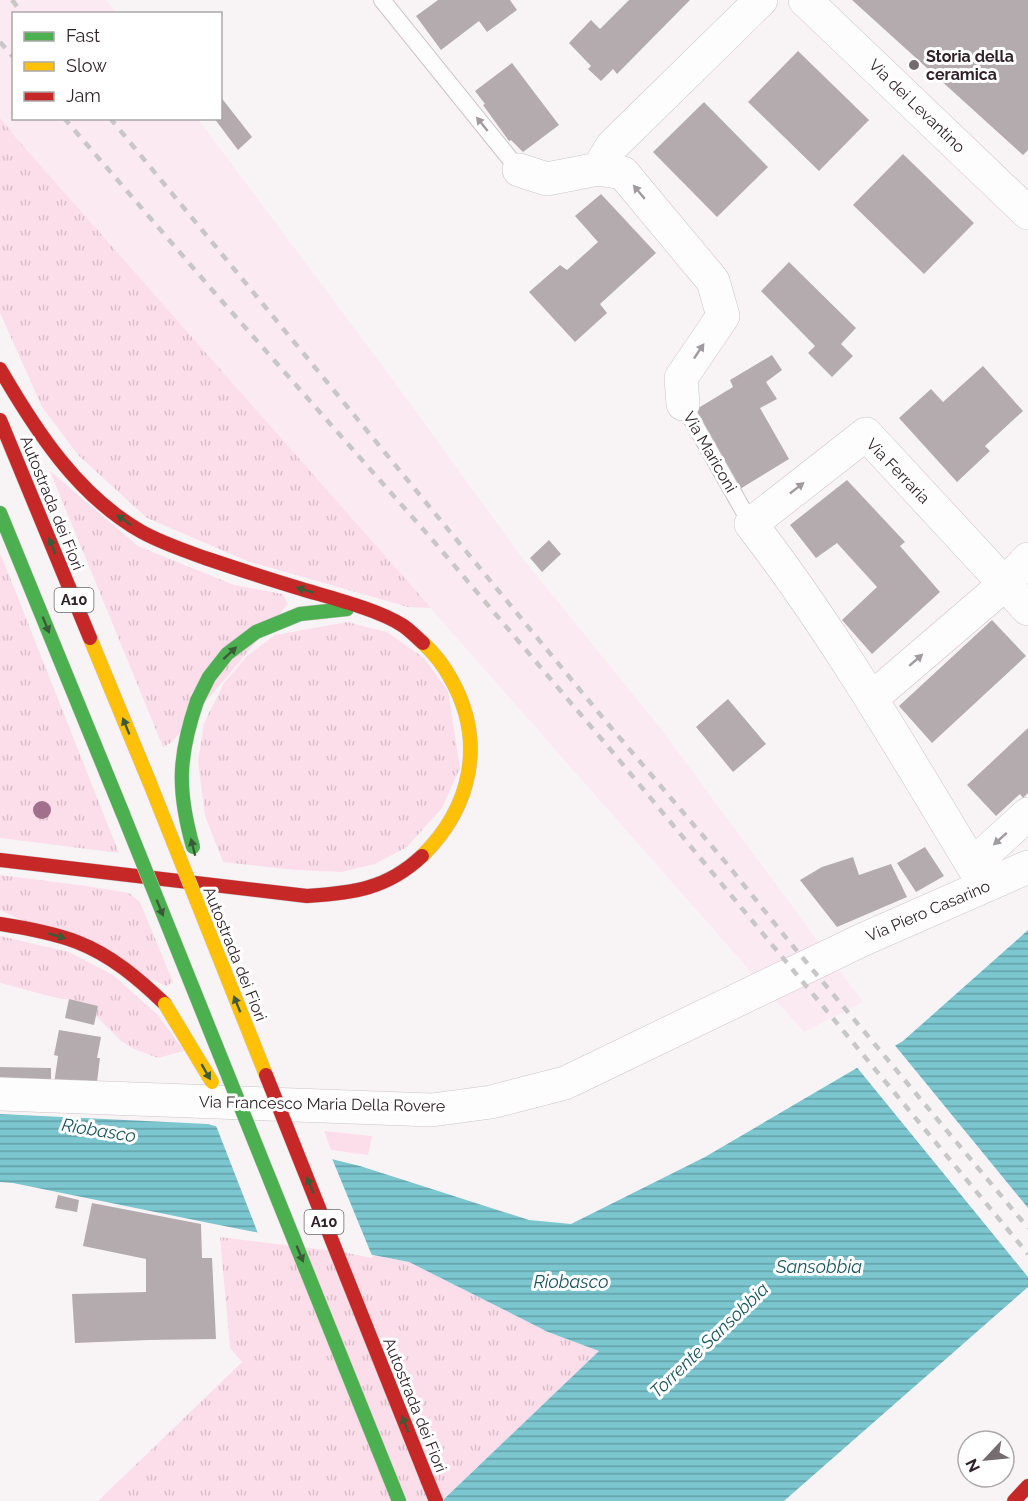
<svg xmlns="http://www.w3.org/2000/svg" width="1028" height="1501" font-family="Raleway,sans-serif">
<defs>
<pattern id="grass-tufts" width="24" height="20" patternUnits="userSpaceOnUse" patternTransform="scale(1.5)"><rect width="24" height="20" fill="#fcdeea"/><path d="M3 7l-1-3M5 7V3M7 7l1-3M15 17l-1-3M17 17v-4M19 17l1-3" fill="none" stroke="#d8bec9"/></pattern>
<pattern id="water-rules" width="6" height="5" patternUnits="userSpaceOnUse" patternTransform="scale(1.5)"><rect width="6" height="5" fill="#7bc6cf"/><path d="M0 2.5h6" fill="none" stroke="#65a0a8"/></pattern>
</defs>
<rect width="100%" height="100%" fill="#f8f4f6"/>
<path fill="#fbeaf1" d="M0,0H106L116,13L14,14V118L198,119L393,380L520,555L661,729L863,1002L804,1032L18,140L0,118Z"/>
<path fill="url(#grass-tufts)" d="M0,118L18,140L431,608L408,607L247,561L147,518L78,455L42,407L0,313Z
M50,471L138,546L234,585L283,594L288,604L172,742L163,747Z
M0,554L3,560L119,853L0,838Z
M347,622L387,632L424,658L448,691L460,768L442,808L407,847L375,864L341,872L295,870L223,862L205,816L198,762L204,723L224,683L247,656L275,635Z
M0,875L87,886L129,893L140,902L173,982L166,986L0,910Z
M0,936L69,952L113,975L158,1015L184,1051L158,1058L134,1049L121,1041L96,1016L98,1006L69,999H61L0,983Z
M220,1237L384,1257L409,1262L548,1332L600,1351L442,1501H98L242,1362L230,1348Z"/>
<path fill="#fcdeea" d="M324,1131L372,1136L368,1155L331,1150Z"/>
<path fill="url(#water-rules)" d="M1028,930V1287L784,1501H442L599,1351L548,1332L409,1262L214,1224L13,1183L0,1182V1114L208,1124L323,1157L360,1166L529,1220L571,1224L705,1157L903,1041Z"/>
<path fill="#f8f4f6" d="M893,1043L1028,1208V1277L855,1065Z
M215,1123L331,1156L373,1258L259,1236Z"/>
<path fill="#b4abaf" d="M438,0H510L517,10L487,32L479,21L441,50L416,16Z
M629,0H690L617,74L613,69L601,81L588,69L591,66L569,43L591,20L600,29Z
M852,0H1028V150L1023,155Z
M798,51L869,120L819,171L748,102Z
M512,63L559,125L523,152L511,140L509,141L483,105L485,104L475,91Z
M220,96L252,137L238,150L214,118H220Z
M704,102L768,167L717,217L653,152Z
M903,154L974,223L924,274L853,205Z
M601,194L656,253L600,304L607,313L575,342L529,292L560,265L567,270L598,242L575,216Z
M789,262L856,328L841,344L853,356L832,377L808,353L815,346L761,291Z
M772,355L782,370L766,382L777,399L760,408L789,459L740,489L695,410L733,387L730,380Z
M983,366L1023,411L985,446L990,451L957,482L899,418L931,389L943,402Z
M847,480L905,542L900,546L940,592L872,654L842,620L877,587L837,543L816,558L790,525Z
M549,540L561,554L542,572L530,558Z
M992,620L1026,656L932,743L899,706Z
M728,699L766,744L733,772L696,727Z
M1028,728V793L1023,798L1020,794L996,816L967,785Z
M925,847L944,876L916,892L897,863Z
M853,857L859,875L891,864L907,897L837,927L800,880L822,867Z
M69,999L98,1006L94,1025L65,1018Z
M59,1030L101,1037L97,1058H100L96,1090L54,1084L58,1056L54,1055Z
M0,1067L51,1068V1087L0,1085Z
M58,1195L79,1200L77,1212L55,1208Z
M92,1203L201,1224L202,1258H212L216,1339L149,1340L75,1343L72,1294L146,1292V1259L83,1246Z"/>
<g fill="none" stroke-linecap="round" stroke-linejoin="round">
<g stroke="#ccc4c7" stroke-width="18">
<path id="lane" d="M382,0L519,170
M683,404L751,524"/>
</g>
<g stroke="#ccc4c7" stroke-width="34">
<path id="street" d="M805,0L1028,213
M598,169L612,146L761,0
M519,170L547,179L598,169L623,173L713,281L723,316L681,378L683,404
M872,698L1005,584L1028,559
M972,865L1028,814
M985,886C910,763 839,638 751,524L866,434L1028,609
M0,1094L432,1110L491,1102L565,1083L862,940L1028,867"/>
</g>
<g stroke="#ccc4c7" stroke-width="15">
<path id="fast" d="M0,513L123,814
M197,701L209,677L227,654L256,632L300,614L347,609
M270,1180L399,1501"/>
</g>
<g stroke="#ccc4c7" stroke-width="15">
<path id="slow" d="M90,638L149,781
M422,856C472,807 486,741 451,679C444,666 434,653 423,643"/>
</g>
<g stroke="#ccc4c7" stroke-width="15">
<path id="jam" d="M0,369C36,431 78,496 142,532C162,543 183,550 205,558C235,568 265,578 295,587C327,597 375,608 402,625C410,630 416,637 423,643
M0,420L90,638
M0,860L307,896C353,893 387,889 422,856
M0,924C26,928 53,933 77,942C111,955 139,979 165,1004
M427,1479L436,1501
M1014,1501L1028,1486"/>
</g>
<use href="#lane" stroke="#fefdfe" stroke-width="16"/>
<use href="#street" stroke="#fefdfe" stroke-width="33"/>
<use href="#fast" stroke="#4caf50" stroke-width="14"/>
<use href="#slow" stroke="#ffc107" stroke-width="14"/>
<use href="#jam" stroke="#c62828" stroke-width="14"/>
<path stroke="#c8c7c7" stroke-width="4.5" stroke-dasharray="8 8" stroke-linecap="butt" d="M12,0L23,14
M0,42L14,58
M64,118L214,292L436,544L610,749L1028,1254
M110,118L608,724L727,864L792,945L1028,1228"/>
<g stroke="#d3cfd1" stroke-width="15" stroke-linecap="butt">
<path id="fast-bridge" d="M123,814L270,1180
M193,847C177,790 178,757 197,701"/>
</g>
<g stroke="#d3cfd1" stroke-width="15" stroke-linecap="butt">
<path id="slow-bridge" d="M149,781L266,1075
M165,1004L212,1082"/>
</g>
<g stroke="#d3cfd1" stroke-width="15" stroke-linecap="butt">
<path id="jam-bridge" d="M266,1075L427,1479"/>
</g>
<use href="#fast-bridge" stroke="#4caf50" stroke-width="14"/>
<use href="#slow-bridge" stroke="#ffc107" stroke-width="14"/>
<use href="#jam-bridge" stroke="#c62828" stroke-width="14"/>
</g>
<circle fill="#a1708c" cx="42" cy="810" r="9"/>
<defs><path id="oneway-solid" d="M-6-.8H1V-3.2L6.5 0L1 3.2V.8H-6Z" transform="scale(1.5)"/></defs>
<g fill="#a19a9e">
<use href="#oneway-solid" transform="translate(482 124) rotate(-129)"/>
<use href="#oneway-solid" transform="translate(639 192) rotate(-130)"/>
<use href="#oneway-solid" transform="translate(699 351) rotate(-56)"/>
<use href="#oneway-solid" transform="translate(797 488) rotate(-38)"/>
<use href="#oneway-solid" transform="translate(916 660) rotate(-41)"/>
<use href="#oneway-solid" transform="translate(1000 839) rotate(138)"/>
</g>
<g fill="#3b5a38">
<use href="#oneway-solid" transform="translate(124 520) rotate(-145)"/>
<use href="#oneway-solid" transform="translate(52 546) rotate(-112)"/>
<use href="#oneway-solid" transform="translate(305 590) rotate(-163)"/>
<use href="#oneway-solid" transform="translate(46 625) rotate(68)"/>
<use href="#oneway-solid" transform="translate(230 653) rotate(-43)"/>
<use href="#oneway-solid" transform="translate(126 726) rotate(-112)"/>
<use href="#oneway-solid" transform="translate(193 847) rotate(-104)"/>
<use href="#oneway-solid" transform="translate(160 908) rotate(68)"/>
<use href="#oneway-solid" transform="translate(57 936) rotate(17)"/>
<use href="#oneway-solid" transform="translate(237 1004) rotate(-112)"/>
<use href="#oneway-solid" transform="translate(206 1072) rotate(60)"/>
<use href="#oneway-solid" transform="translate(310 1185) rotate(-112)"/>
<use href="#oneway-solid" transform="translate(300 1254) rotate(68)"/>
<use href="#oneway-solid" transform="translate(405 1424) rotate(-112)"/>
</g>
<circle fill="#766c70" stroke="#fff" stroke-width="2" cx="914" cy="65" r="6"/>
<g text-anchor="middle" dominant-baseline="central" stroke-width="6" stroke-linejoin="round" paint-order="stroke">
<g fill="#fff" stroke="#6e6468" stroke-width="1.5">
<rect x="54.5" y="588" width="39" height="24" rx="4.5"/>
<rect x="304.5" y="1210" width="39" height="24" rx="4.5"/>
</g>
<g font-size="15" font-weight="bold" fill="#302228">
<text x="74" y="600">A10</text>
<text x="324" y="1222">A10</text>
</g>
<g font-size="16" font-weight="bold" fill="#302228" stroke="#fff" text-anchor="start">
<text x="926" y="56">Storia della<tspan x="926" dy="18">ceramica</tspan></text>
</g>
<g font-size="16" fill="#302228" stroke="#fff">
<text transform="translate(917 106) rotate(44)">Via dei Levantino</text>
<text transform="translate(710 452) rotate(60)">Via Mariconi</text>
<text transform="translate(898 471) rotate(46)">Via Ferraria</text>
<text transform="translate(52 503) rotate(68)">Autostrada dei Fiori</text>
<text transform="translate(928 911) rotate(-23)">Via Piero Casarino</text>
<text transform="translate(235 954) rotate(68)">Autostrada dei Fiori</text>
<text transform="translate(322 1104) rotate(1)">Via Francesco Maria Della Rovere</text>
<text transform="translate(415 1405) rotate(68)">Autostrada dei Fiori</text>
</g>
<g font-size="18" font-style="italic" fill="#1a575d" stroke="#fff">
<text transform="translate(99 1130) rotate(9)">Riobasco</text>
<text x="819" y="1266">Sansobbia</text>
<text x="571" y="1281">Riobasco</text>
<text transform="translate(709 1340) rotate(-44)">Torrente Sansobbia</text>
</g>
</g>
<rect x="12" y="12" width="210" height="108" fill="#ffffff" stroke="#aca7a9" stroke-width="1.5"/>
<rect x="24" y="32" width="30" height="9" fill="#4caf50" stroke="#aca7a9" stroke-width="1.5"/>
<text x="66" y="42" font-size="18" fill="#302228">Fast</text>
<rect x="24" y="62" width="30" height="9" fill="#ffc107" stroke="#aca7a9" stroke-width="1.5"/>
<text x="66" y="72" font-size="18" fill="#302228">Slow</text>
<rect x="24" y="92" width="30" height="9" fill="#c62828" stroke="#aca7a9" stroke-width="1.5"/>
<text x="66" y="102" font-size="18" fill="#302228">Jam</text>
<g transform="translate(986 1459) rotate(244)"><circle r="28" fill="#ffffff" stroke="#aca7a9" stroke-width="1.5"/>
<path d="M0-4.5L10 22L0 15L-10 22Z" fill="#766c70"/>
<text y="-9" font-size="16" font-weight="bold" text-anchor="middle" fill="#302228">N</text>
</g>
</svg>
